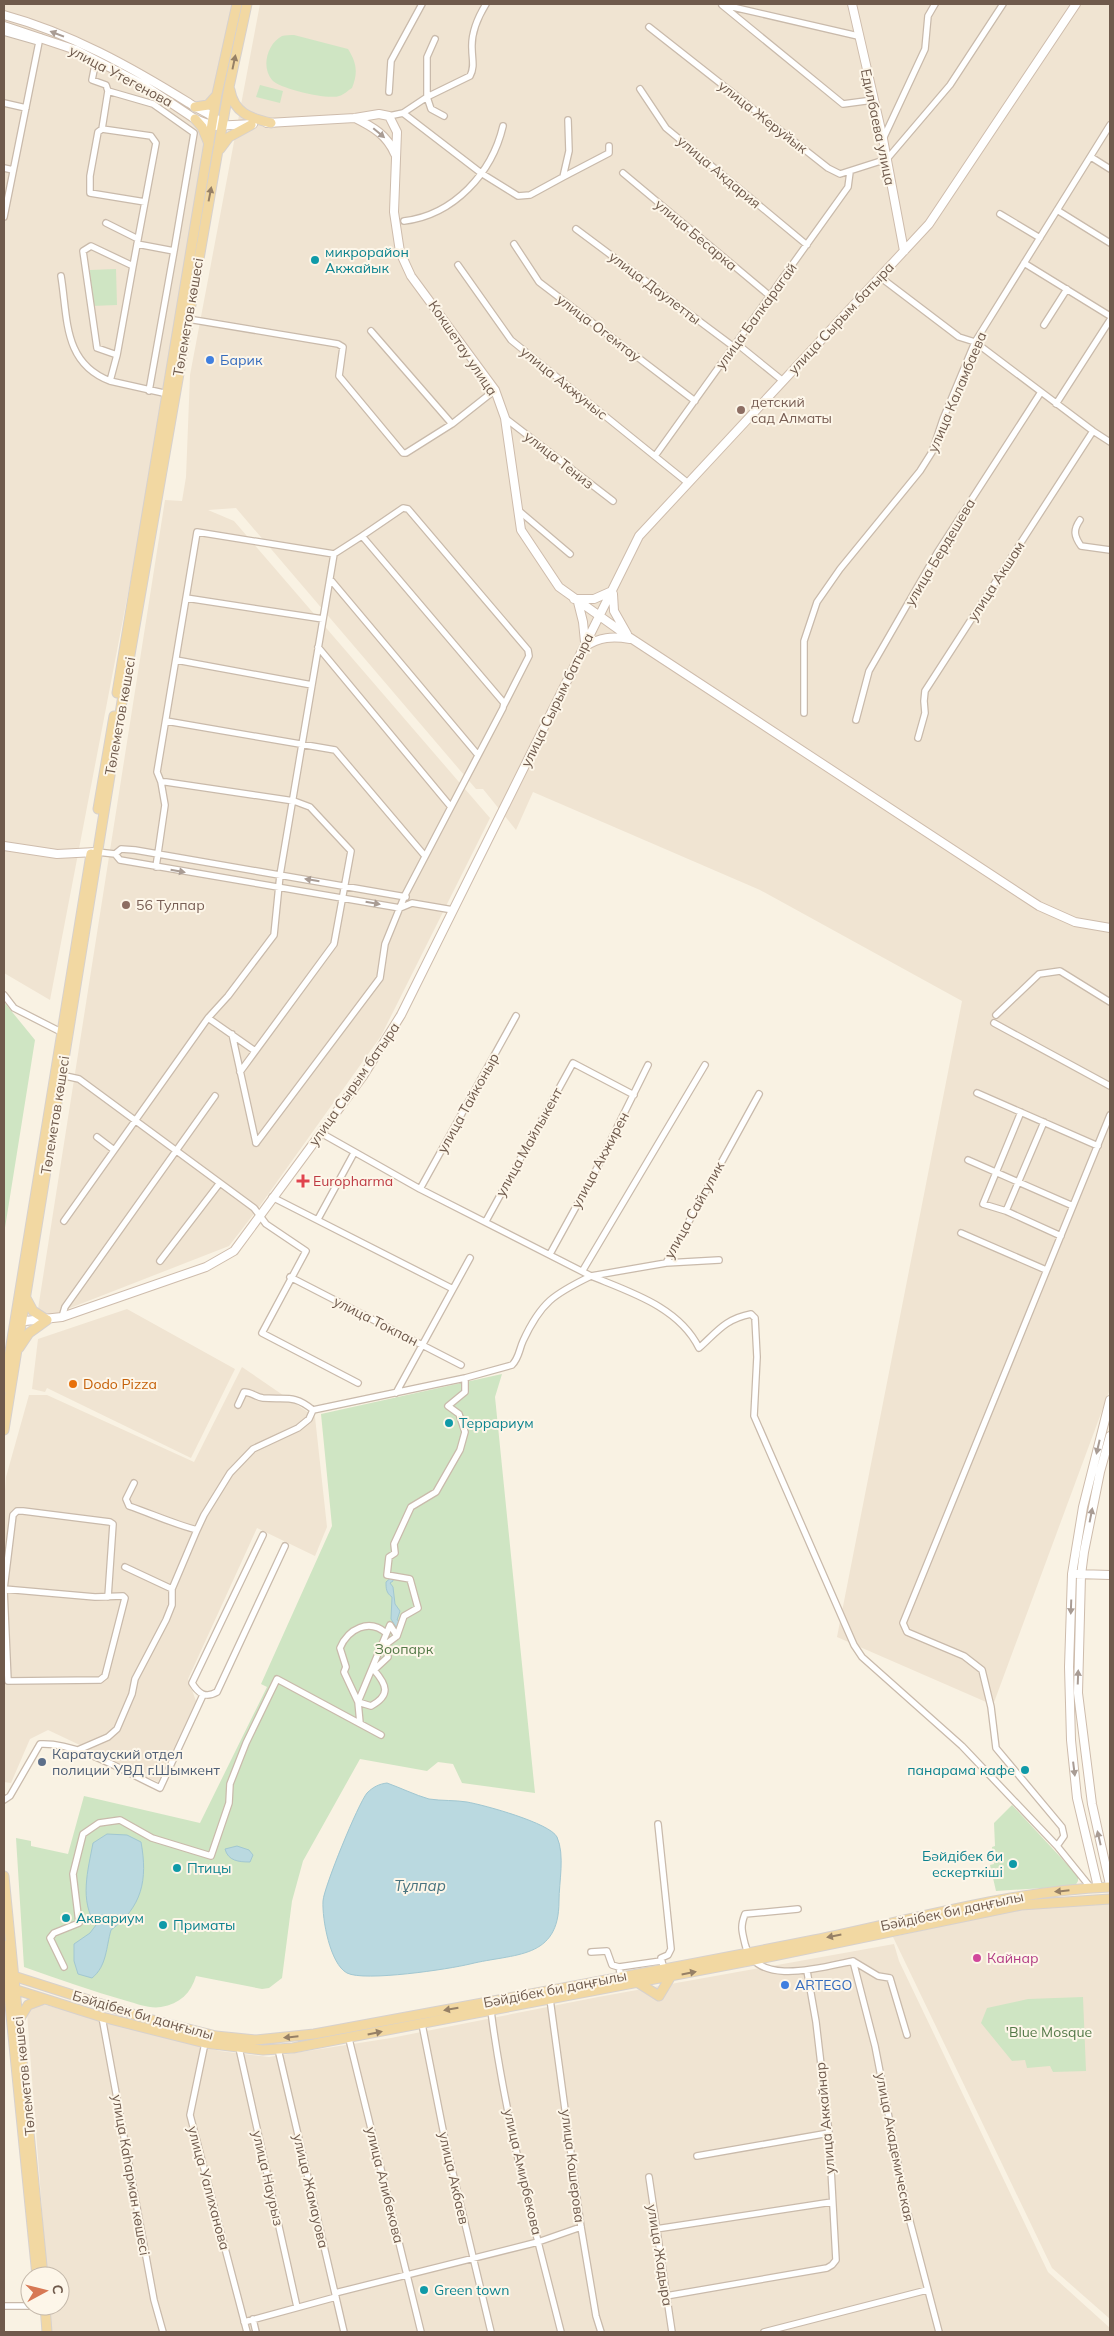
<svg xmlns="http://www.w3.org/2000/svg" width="1114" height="2336" font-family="Mulish,sans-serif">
<rect width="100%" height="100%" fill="#f9f2e3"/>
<path fill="#f0e4d2" d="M4,4H241L50,1000L4,973Z
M260,4H1110V1389L993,1705L837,1637L962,1001L760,890L533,792L516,830L483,789H476L236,508L208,510L234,521L490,818L381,1036L259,1207L229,1246L47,1317L38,1309L165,500L182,501L186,477L190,375Z
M127,1309L235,1369L191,1458L47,1388L45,1392L32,1389L38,1339Z
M242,1367L315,1417L327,1527L315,1556L257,1528L188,1679L196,1701L158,1782L48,1730L30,1739L11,1783L4,1782V1504L6,1477L29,1395H47L194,1462Z
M1110,1903V2319L1052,2268L893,1937L1008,1912L1067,1904Z
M894,1944L899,1961L1048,2272L1110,2328V2332H51L49,2306H60V2276H47L26,2000L220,2051L269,2057L391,2038L598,1997Z"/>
<path fill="#cfe5c3" d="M294,35L348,49C357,63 358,73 352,88C348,90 344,95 339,96C328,100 280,89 272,80C261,67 267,44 282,36C285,35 291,35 294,35Z
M260,85L283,91L280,103L256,97Z
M116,269L117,305L91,306L90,270Z
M4,1002L35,1040L4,1234Z
M502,1374L495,1397L535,1793L462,1783L453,1764L438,1762L427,1771L360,1759L303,1861L292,1901L282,1978L269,1988L262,1989L196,1976C191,1993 180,2004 161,2007C150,2009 138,2004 127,2001C92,1991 58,1979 24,1967L16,1838L31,1841V1846L68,1854L84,1796L200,1823L267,1687L261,1684L332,1526L321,1414Z
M1012,1805L1078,1876V1881L1075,1886L996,1891L990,1865L994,1864L992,1847L995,1846L994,1823Z
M1083,1997L1086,2071L1053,2072L1050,2066L1027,2068L1025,2060L1012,2061L981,2023L987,2008L1028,1999Z"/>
<path fill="#bad9e0" stroke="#a1c7d1" d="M393,1576V1581L390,1583L393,1587L395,1604L400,1611L397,1620L400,1621V1626L396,1627L391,1619L392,1597C386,1593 386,1588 386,1582Z
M387,1783C401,1788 415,1795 429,1799C442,1801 455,1800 467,1802C484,1805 550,1823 557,1837C565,1855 559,1882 559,1901C559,1960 515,1953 470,1964C450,1969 364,1982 347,1973C330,1964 322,1919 323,1901C324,1887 358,1804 367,1793C373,1787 379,1784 387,1783Z
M107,1834L127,1835L141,1842C148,1880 142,1907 111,1930C106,1947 107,1966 92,1978L78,1974L74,1961V1944L90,1933L96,1925C79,1901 88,1870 93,1843Z
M237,1846L249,1850L253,1855L250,1862C239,1862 228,1861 225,1849Z"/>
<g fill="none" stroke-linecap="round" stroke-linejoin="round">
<g stroke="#c9baab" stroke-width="8">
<path id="street" d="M722,5L843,104L873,100
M724,5L858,36
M649,27L828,168L840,174L887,159L950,85L1003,4
M4,32L39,42
M435,39L427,57V97L470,76C475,67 472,59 472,49C471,34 478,17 486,4
M96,60L92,80L106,85L108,91L102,129
M640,89L666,128L807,245
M108,91L153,104L194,133L174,251
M389,92L391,61L422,4
M4,103L26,108
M403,113L481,173L518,196L530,195L563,177L569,151L568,120
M389,116L403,113L427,97L431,109L444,116
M883,139L925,49L928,16L935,4
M1091,157L1110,169
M4,168L13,170
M623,173L770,296
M563,177L609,153V146
M1057,210L1110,243
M1000,214L1040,238
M4,217L40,37
M404,221C454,215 492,173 503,126
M106,223L138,239
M576,229L734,347
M137,244L174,251L149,391
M514,244L539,282L695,401
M1024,263L1110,316
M458,265L511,340L688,483
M133,266L156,143L151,136L102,129L98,132L90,176V193L145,202
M61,276C68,319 63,363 110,381
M880,277L959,337L975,342L1093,431L1110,442
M188,319L338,344L343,347L339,376L403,453H406L452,424L495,390
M1044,325L1067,289
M371,331L452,424
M736,343L783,381
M117,355L133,266L91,246L83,251L97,348L117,355L110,381L168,394
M1056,404L1110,320
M505,418L613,501
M655,456L848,187L850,172
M518,510L570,554
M1080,520C1073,530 1074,536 1081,546L1110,550
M362,536L403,508L408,509L528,650L529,656L504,705
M334,554L362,536L504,703L503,708L451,807
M330,579L478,755
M186,598L323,619
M176,660L312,685
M804,713V641L817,602L840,569L920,471L932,452L943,419L975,342L1110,125
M856,720L869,671L937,553L1041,392
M166,721L335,750L425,856
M918,738L925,713L924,701L925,691L1093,431
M97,852L115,854L120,860L400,908L412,903L453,910
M115,854L121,849L135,850L406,897
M156,867L165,805L161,782H166L294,801L310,807L351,851L334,944L240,1072
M4,995L14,1008L61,1032
M996,1015L1039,974L1060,971L1110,1002
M208,1018L255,1051
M994,1023L1110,1086
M232,1034L256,1143
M61,1075L79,1079L254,1208L266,1224L306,1251L262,1333L358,1383
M977,1093L1098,1146
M1021,1112L983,1204L1006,1211L1061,1236
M321,1133L420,1189L591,1276L666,1263L759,1094
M97,1137L114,1150
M256,1143L380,978L385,944L405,895L451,807L318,647
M968,1160L1073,1206
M420,1189L516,1016
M272,1197L453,1289
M1006,1211L1044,1122
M318,1219L354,1153
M64,1221L208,1018L228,996L274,935L280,875L334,554L197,532L157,772L161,782
M486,1221L573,1063L634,1095
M961,1233L1046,1270
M550,1254L594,1174L648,1065
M160,1261L219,1184
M666,1263L719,1260
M583,1270L705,1065
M290,1277L461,1365
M62,1317L65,1307L215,1096
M396,1393L470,1258
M238,1405L244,1392C251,1392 256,1397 263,1398C286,1400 294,1394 313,1410
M134,1483L126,1499L129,1506C152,1514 174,1524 197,1530
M263,1535L192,1683C198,1693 205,1699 217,1692L285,1546
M125,1567L172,1589
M4,1589L95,1597L123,1596L125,1598L105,1676L100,1680L8,1681Z
M4,1589L13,1515L17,1511H23L110,1522L113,1524L108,1597
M397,1636L404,1616L418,1608L410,1579L387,1575L389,1557L395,1553L394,1544L411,1507L436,1492L460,1450L465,1432L459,1414L448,1406L465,1392V1378
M360,1723L358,1702L390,1625L397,1636L385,1645L388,1657L374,1670C387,1685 391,1695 371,1706L358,1702L344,1672L346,1667L340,1648C348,1629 369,1618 386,1633
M78,1750L108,1737L117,1729L132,1694L135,1679L166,1620L172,1605V1589L197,1530L204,1515L230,1473L253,1449L298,1428L309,1419L313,1410L465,1378L512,1365C519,1358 519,1350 523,1341C541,1302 554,1294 591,1276C630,1292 679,1307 699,1348C717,1332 725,1319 751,1314L755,1318L757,1357L754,1416L854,1645L862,1657L962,1746L1057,1846L1091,1888
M4,1800L10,1796L40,1744C78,1742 125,1772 160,1788L203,1695
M658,1824L671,1949L668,1955L661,1958L664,1969
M1057,1846L1064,1836L1062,1827L996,1748L991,1707L982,1670L964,1656L907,1632L903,1623L1110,1115
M798,1909L745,1914C740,1927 742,1931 745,1944C755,1988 823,1967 853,1961L878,1976L890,1978L907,2035
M591,1952L607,1951L612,1965L619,1967L621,1978
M853,1961L875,2046L907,2210L939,2332
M64,1967L50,1938L54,1933L79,1923L73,1874L83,1834L99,1823L120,1820L152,1838L211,1856L229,1803L230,1784L246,1743L277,1679L381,1735
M619,1967L661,1961
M550,1999L581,2227L596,2316L601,2332
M491,2011C505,2119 534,2226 561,2332
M102,2017L154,2300L163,2332
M422,2024L445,2140L491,2332
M349,2039L421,2332
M205,2043L190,2115L247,2332
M239,2048L297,2307
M278,2049L344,2332
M697,2156L829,2133
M649,2177L672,2332
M656,2229L832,2202
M335,2293L538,2242L581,2227
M666,2296L827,2268L832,2265L836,2260L829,2133L816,2022L807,1971
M4,2306H40
M253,2319L256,2332
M244,2322L336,2297
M764,2332L927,2290"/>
</g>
<g stroke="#cebcac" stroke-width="10">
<path id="secondary" d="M852,4L883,139L904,251
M4,15C70,33 131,67 189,103C202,112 212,113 223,125
M4,26L76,50L144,85L195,119L213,126L253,124
M355,118C373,127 387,135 395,154
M267,123L355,118L379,114L389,116L397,132L394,212L400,252L411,276L495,390L505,418L521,530L559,587L629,637L1039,906L1075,922L1110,928
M613,594L614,611L627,634
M574,599H594L612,591
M578,602L583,622L585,642
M584,647C600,637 612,636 630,639
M4,846L57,854L96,852
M16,1322L62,1317L206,1267L234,1251L363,1076L401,1015L639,536L929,224L1076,4
M1110,1436L1100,1472L1084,1552L1081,1575L1078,1693L1092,1804L1110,1885
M1077,1574L1110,1575
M1098,1887L1077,1798L1071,1740L1069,1667L1072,1574L1083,1507L1110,1400"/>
</g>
<g stroke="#d7d1cd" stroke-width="11">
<path id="primary" d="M230,90C234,113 250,118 271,123
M195,107L208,105L216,96
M195,119L202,127L209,144
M220,149L229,137L251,125
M117,693L217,94L237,4
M98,809L114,716
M26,1298L33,1311L47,1320
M19,1348L29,1333L47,1320
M4,1388L91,854
M4,1430L124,689L229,87L247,4
M4,1876L43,2276
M4,1945L37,2276
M4,1973L145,2018L216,2036L256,2040L314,2034C481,2003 648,1973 814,1940C912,1920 1010,1891 1110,1887
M637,1982L659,1996L671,1976
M4,1986L102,2017L205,2043L263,2050L293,2048L754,1960L1021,1905L1110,1899
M19,2020L28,2005L44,1999
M45,2306L47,2332"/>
</g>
<use href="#street" stroke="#fff" stroke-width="5.5"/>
<use href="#secondary" stroke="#fff" stroke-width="8"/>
<use href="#primary" stroke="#f2d8a2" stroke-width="9"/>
</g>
<defs><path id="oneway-solid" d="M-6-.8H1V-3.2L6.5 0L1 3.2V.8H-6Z" transform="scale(1.25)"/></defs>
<g fill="#a99c94">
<use href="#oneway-solid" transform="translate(57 34) rotate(-159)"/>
<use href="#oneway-solid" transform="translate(379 133) rotate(40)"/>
<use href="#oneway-solid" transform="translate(178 871) rotate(10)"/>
<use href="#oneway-solid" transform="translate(312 880) rotate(-171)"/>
<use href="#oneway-solid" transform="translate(373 903) rotate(10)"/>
<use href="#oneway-solid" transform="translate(1098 1447) rotate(103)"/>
<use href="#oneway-solid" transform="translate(1091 1515) rotate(-79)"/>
<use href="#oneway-solid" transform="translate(1071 1607) rotate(92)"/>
<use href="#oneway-solid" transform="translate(1078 1677) rotate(-88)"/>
<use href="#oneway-solid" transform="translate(1074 1769) rotate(83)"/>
<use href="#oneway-solid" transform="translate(1099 1838) rotate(-103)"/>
</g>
<g fill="#968066">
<use href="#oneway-solid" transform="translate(234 62) rotate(-78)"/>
<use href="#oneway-solid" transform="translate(210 194) rotate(-79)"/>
<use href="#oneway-solid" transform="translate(1062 1891) rotate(174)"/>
<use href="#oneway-solid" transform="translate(834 1936) rotate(169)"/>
<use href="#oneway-solid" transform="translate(689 1973) rotate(-11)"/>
<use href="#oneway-solid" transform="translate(451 2009) rotate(170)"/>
<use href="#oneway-solid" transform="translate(375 2033) rotate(-12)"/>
<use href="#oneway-solid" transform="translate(291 2037) rotate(174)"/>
</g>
<g fill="#0f9aa8" stroke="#fdf6e9" stroke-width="2">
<circle cx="315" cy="260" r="5"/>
<circle cx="449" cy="1423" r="5"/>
<circle cx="1025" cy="1770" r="5"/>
<circle cx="1013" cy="1864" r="5"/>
<circle cx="177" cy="1868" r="5"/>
<circle cx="66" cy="1918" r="5"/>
<circle cx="163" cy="1925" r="5"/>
<circle cx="424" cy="2290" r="5"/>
</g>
<g fill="#3f7fe0" stroke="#fdf6e9" stroke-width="2">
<circle cx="210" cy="360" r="5"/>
<circle cx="785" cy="1985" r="5"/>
</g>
<g fill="#8d6e63" stroke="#fdf6e9" stroke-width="2">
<circle cx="741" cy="410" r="5"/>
<circle cx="126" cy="905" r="5"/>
</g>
<path fill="#e0444e" stroke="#fdf6e9" stroke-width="2" d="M300.5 1173.5h5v5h5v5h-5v5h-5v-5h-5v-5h5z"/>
<circle fill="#e8710a" stroke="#fdf6e9" stroke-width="2" cx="73" cy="1384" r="5"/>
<circle fill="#5c6f8a" stroke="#fdf6e9" stroke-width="2" cx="42" cy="1762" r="5"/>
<circle fill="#d1479c" stroke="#fdf6e9" stroke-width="2" cx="977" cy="1958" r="5"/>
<g text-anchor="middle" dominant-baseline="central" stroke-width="4" stroke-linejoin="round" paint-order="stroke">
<g font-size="14" fill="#6f5a4c" stroke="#fdf6e9">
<text transform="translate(121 76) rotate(28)">улица Утегенова</text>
<text transform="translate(763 117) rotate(38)">улица Жеруйык</text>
<text transform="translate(878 127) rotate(78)">Едилбаева улица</text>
<text transform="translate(719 172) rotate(40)">улица Акдария</text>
<text transform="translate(696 235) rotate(40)">улица Бесарка</text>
<text transform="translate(655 288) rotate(37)">улица Даулетты</text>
<text transform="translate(756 316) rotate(-54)">улица Балкарагай</text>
<text transform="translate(188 317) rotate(-80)">Төлеметов көшесі</text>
<text transform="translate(841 318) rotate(-47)">улица Сырым батыра</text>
<text transform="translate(599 328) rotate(37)">улица Огемтау</text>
<text transform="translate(463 348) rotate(56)">Кокшетау улица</text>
<text transform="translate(564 383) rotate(39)">улица Акжуныс</text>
<text transform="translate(957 392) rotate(-67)">улица Каламбаева</text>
<text transform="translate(559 460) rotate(38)">улица Тениз</text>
<text transform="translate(940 552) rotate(-59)">улица Бердешева</text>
<text transform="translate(996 581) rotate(-57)">улица Акшам</text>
<text transform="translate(557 700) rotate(-64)">улица Сырым батыра</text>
<text transform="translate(120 716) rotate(-80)">Төлеметов көшесі</text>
<text transform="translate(354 1084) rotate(-55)">улица Сырым батыра</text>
<text transform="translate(468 1103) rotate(-61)">улица Тайконыр</text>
<text transform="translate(55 1115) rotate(-81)">Төлеметов көшесі</text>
<text transform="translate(529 1142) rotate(-61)">улица Майлыкент</text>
<text transform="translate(600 1160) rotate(-62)">улица Акжирен</text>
<text transform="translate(694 1210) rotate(-61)">улица Сайгулик</text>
<text transform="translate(376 1321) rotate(27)">улица Токпан</text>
<text transform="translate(952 1911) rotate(-12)">Бәйдібек би даңғылы</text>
<text transform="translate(555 1989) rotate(-11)">Бәйдібек би даңғылы</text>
<text transform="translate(143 2015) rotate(16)">Бәйдібек би даңғылы</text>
<text transform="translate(24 2076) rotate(-96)">Төлеметов көшесі</text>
<text transform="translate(825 2118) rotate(-95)">улица Аккайнар</text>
<text transform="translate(895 2147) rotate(79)">улица Академическая</text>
<text transform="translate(573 2166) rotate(83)">улица Кошерова</text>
<text transform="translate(523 2172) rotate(77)">улица Амирбекова</text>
<text transform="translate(131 2175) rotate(80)">улица Каһарман көшесі</text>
<text transform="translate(268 2178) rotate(77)">улица Наурыз</text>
<text transform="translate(454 2178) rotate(77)">улица Акбаев</text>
<text transform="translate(385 2185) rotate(76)">улица Алибекова</text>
<text transform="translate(209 2188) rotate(75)">улица Уалиханова</text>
<text transform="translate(311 2191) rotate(77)">улица Жамауова</text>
<text transform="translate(660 2255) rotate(81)">улица Жадыра</text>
</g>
<g font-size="14" fill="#0d838f" stroke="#fdf6e9" text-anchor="start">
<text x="325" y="252">микрорайон<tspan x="325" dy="16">Акжайык</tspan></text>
<text x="459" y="1423">Террариум</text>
<text x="1015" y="1770" text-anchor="end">панарама кафе</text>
<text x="1003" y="1856" text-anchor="end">Бәйдібек би<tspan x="1003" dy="16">ескерткіші</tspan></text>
<text x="187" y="1868">Птицы</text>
<text x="76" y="1918">Аквариум</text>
<text x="173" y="1925">Приматы</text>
<text x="434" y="2290">Green town</text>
</g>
<g font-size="14" fill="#366cbe" stroke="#fdf6e9" text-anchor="start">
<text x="220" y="360">Барик</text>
<text x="795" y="1985">ARTEGO</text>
</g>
<g font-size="14" fill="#785e54" stroke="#fdf6e9" text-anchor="start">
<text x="751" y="402">детский<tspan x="751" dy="16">сад Алматы</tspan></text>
<text x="136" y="905">56 Тулпар</text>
</g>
<g font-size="14" fill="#be3a42" stroke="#fdf6e9" text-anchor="start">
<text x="313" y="1181">Europharma</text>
</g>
<g font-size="14" fill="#c56008" stroke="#fdf6e9" text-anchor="start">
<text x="83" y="1384">Dodo Pizza</text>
</g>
<g font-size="14" fill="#547948" stroke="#fdf6e9">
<text x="404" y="1649">Зоопарк</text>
<text x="1049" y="2032">'Blue Mosque</text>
</g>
<g font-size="14" fill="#4e5e75" stroke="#fdf6e9" text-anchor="start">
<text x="52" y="1754">Каратауский отдел<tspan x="52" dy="16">полиции УВД г.Шымкент</tspan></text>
</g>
<g font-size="14" fill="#b23c85" stroke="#fdf6e9" text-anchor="start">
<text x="987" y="1958">Кайнар</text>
</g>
<g font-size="15" font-style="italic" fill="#487480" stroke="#fdf6e9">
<text x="420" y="1885">Тұлпар</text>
</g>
</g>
<rect width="1114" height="2336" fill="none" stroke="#6f5a4c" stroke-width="10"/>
<g transform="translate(45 2291) rotate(83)"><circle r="24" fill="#fdf6e9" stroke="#c4b8aa"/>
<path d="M0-4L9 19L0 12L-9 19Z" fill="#d77854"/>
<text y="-8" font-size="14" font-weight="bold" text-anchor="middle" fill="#6f5a4c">С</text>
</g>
</svg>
